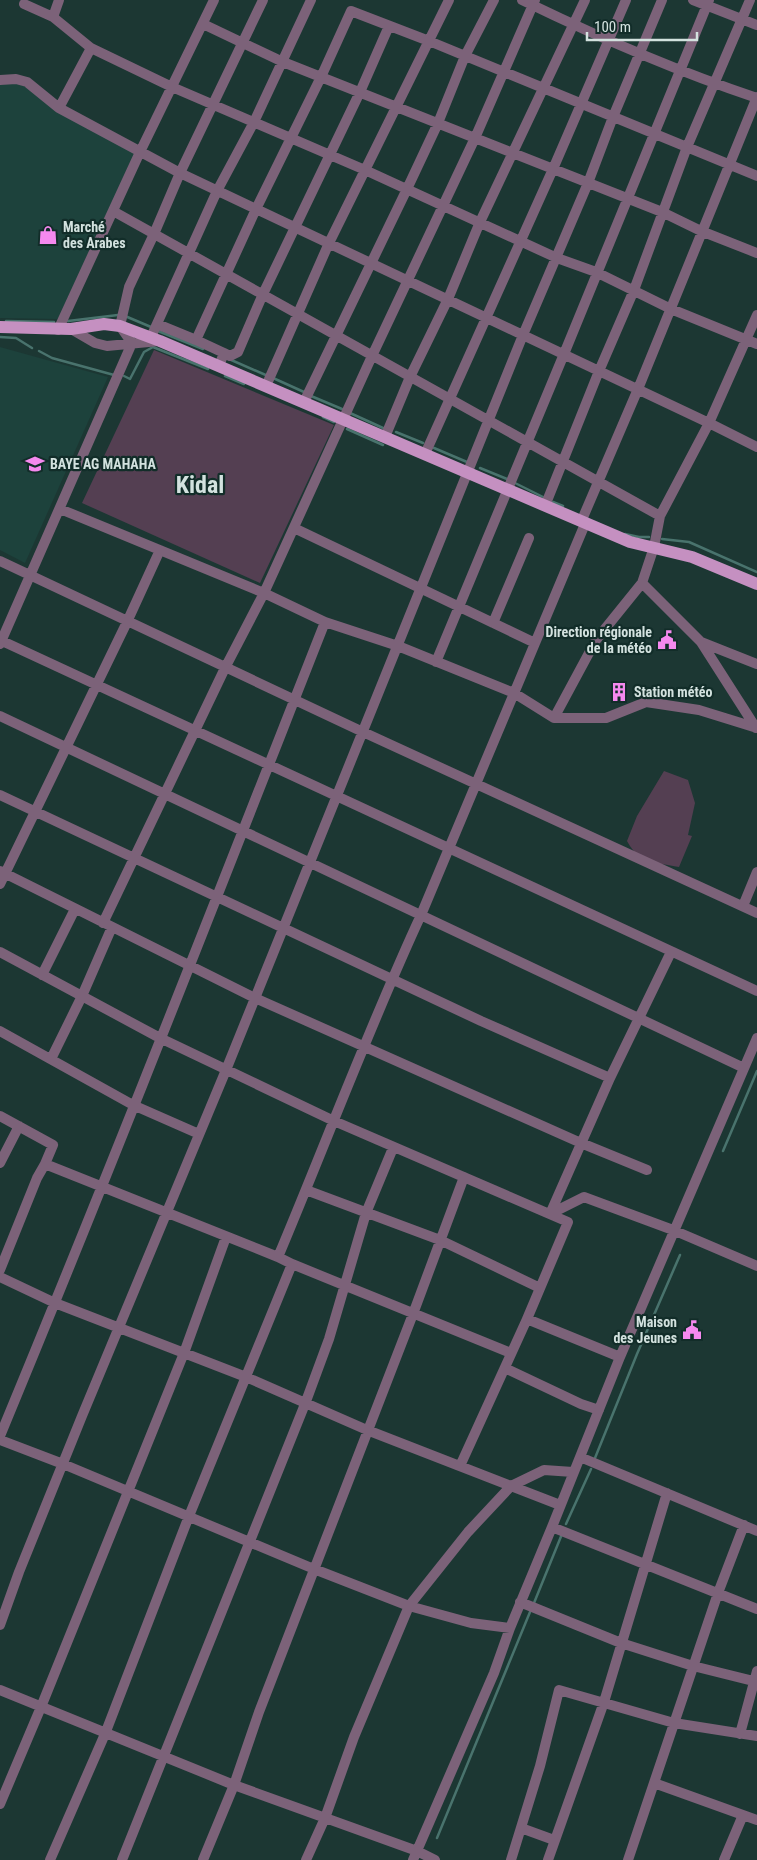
<svg xmlns="http://www.w3.org/2000/svg" width="757" height="1860" font-family="'Roboto Condensed',sans-serif">
<rect width="100%" height="100%" fill="#1c3733"/>
<path fill="#1d423c" d="M6,84H19L30,88L135,152L58,319L0,318V85Z
M0,347L108,377L25,563L0,550Z"/>
<path fill="#543f52" d="M154,350L334,425L260,583L82,503Z
M664,771L688,780L695,803L688,835L692,836L679,867C655,862 640,865 627,841L637,816Z"/>
<g fill="none" stroke-linecap="round" stroke-linejoin="round">
<path stroke="#49736d" stroke-width="2.5" d="M125,316L151,327
M6,321L54,322
M68,321L118,315
M158,331L203,349
M0,337L16,338L32,348
M39,351L52,358L114,375
M229,359L268,376
M124,376L130,379L144,352L153,347L208,369
M225,376L244,384
M273,378L304,392
M311,396L342,409
M350,413L383,428
M323,417L334,422
M347,429L383,445
M396,432L423,443
M434,448L467,462
M480,468L507,479
M515,483L545,498
M553,502L563,506
M625,534L639,537H649
M662,539L689,542L757,572
M723,1151L757,1071
M595,1458L637,1354L680,1255
M566,1524L591,1469
M534,1603L562,1534
M437,1838L530,1612"/>
<path stroke="#7c6279" stroke-width="10" d="M522,0C598,37 676,71 757,98
M693,0L757,25
M24,4L53,17L91,48L172,87L365,170L557,258L596,272L671,309L757,344
M53,17L59,0
M203,24L283,62L662,212L701,231L757,253
M0,80L16,79L27,82L59,108L180,173L709,423L757,447
M59,108L91,48
M113,211L660,516
M157,324L196,340L256,209L321,77L351,11L429,41L757,176
M71,329L95,343L107,346L159,341
M58,330L140,152L214,0
M151,337L217,191L254,122L311,0
M196,340L224,353
M219,366L224,353L230,356L238,352L263,294L360,92L389,26
M266,386L329,243L449,0
M304,402L407,189L438,123L465,56L494,0
M385,437L410,377L448,299L480,222L585,0
M425,454L553,169L626,0
M545,506L599,371L634,290L687,147L750,0
M60,509L264,593L325,622L398,646L514,693L554,718L596,640L642,583L654,547L660,516L709,423L757,315
M581,522L638,389L757,97
M294,528L535,643
M0,561L363,732L757,913
M642,583L701,642L757,664
M493,623L529,538
M0,640L757,991
M701,642L756,728
M0,644L132,343L120,326L129,287L154,234L180,173L263,0
M436,662L564,354L709,0
M0,716L744,1068
M554,718H606L646,702L699,710L757,728
M0,795L481,1021L610,1078
M0,871L255,998L581,1143L647,1170
M0,884L127,622L160,550
M743,906L757,872
M103,923L225,668L264,593L372,356L475,138L535,0
M0,952L160,1038L334,1121L568,1222L527,1319L460,1466
M42,975L75,909
M0,1031L133,1105L199,1134
M51,1059L82,996L112,927
M0,1116L53,1145L45,1164L278,1257L292,1264L511,1353
M0,1163L19,1126
M306,1190L440,1240L540,1288
M550,1214L610,1078L671,952
M550,1214L584,1197L673,1230L757,1266
M278,1257C326,1143 369,1027 421,915L585,524
M0,1270L37,1178L45,1164
M0,1277L55,1303L246,1377L367,1430L560,1505
M527,1319L620,1357
M505,1368L581,1404L599,1410
M0,1436C112,1166 218,894 325,622
M0,1440L63,1464L314,1569L409,1606L471,1623L510,1628
M580,1457L757,1531
M552,1527L757,1609
M520,1602L621,1643L693,1666L757,1682
M0,1625L19,1572L82,1416L226,1070L523,335L588,183L613,117L662,0
M0,1690L234,1785L417,1851L435,1860
M740,1734L757,1671
M654,1783L757,1820
M0,1804L41,1707L184,1353L226,1237
M521,1828L554,1840
M50,1860L105,1734L189,1516L292,1264
M122,1860L305,1404L329,1339L366,1213L393,1148
M203,1860L234,1785L259,1712L413,1314L464,1177
M306,1860L325,1818L354,1737L409,1606L468,1532L511,1486L544,1470L573,1472
M413,1860L494,1673L510,1628L552,1527L620,1357L757,1038
M511,1860L540,1766L559,1690L674,1723L757,1736
M548,1860L604,1702L667,1493
M628,1860L718,1593L744,1525
M724,1860L743,1815"/>
<path stroke="#c590c1" stroke-width="12" d="M0,327L71,329L104,324L120,326L160,341L630,542L692,557L757,584"/>
</g>
<defs>
<g id="shop-bare" transform="scale(1.5)"><path d="M-5-2.5h2.3a2.7 3.5 0 0 1 5.4 0H5L5.5 6h-11ZM-1.5-2.5h3a1.5 2.3 0 0 0-3 0Z" fill="#f589ef" stroke="#122d29" stroke-width="2.5" paint-order="stroke"/></g>
<g id="school-bare" transform="scale(1.5)"><path d="M0-5L7-2L0 1L-7-2ZM-4 1L0 2.5L4 1V4Q0 6-4 4Z" fill="#f589ef" stroke="#122d29" stroke-width="2.5" paint-order="stroke"/></g>
<g id="civic-bare" transform="scale(1.5)"><path d="M-.6-6.5H3V-4.5H.6V-3L4-1V1h2V6H-6V1h2V-1L-.6-3ZM-1.2 2.5V6h2.4V2.5Z" fill="#f589ef" stroke="#122d29" stroke-width="2.5" paint-order="stroke"/></g>
<g id="building-bare" transform="scale(1.5)"><path d="M-4-6H4V6H1V3H-1V6H-4ZM-2.5-4.3h1.7v1.8h-1.7ZM.8-4.3h1.7v1.8H.8ZM-2.5-1h1.7V.8h-1.7ZM.8-1h1.7V.8H.8Z" fill="#f589ef" stroke="#122d29" stroke-width="2.5" paint-order="stroke"/></g>
</defs>
<g fill-rule="evenodd">
<use href="#shop-bare" x="48" y="235"/>
<use href="#school-bare" x="35" y="464"/>
<use href="#civic-bare" x="667" y="640"/>
<use href="#building-bare" x="619" y="692"/>
<use href="#civic-bare" x="692" y="1330"/>
</g>
<g text-anchor="middle" dominant-baseline="central" stroke-width="4.5" stroke-linejoin="round" paint-order="stroke">
<g font-size="14" font-weight="bold" fill="#d3e2df" stroke="#122d29" text-anchor="start">
<text x="63" y="227">Marché<tspan x="63" dy="16">des Arabes</tspan></text>
<text x="50" y="464">BAYE AG MAHAHA</text>
<text x="652" y="632" text-anchor="end">Direction régionale<tspan x="652" dy="16">de la météo</tspan></text>
<text x="634" y="692">Station météo</text>
<text x="677" y="1322" text-anchor="end">Maison<tspan x="677" dy="16">des Jeunes</tspan></text>
</g>
<g font-size="24" font-weight="bold" fill="#d3e2df" stroke="#122d29">
<text x="200" y="485">Kidal</text>
</g>
</g>
<path d="M587 32v8h110v-8" fill="none" stroke="#d3e2df" stroke-width="2.5"/>
<text x="594" y="32" font-size="15" fill="#d3e2df" stroke="#122d29" stroke-width="4" paint-order="stroke">100 m</text>
</svg>
